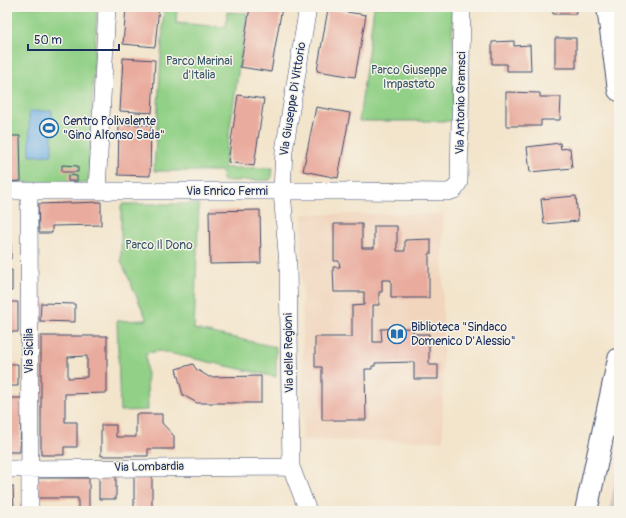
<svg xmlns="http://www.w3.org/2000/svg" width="626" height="518" font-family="Pangolin,sans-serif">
<rect width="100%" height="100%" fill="#f7f3e8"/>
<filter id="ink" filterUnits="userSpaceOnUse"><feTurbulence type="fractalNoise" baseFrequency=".025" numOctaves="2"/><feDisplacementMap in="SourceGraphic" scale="8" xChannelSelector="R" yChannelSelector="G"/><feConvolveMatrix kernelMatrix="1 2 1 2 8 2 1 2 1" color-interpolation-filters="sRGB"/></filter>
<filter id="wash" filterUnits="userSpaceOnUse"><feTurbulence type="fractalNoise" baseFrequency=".012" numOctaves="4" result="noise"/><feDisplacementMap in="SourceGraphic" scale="16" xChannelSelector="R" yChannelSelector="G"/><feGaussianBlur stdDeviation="0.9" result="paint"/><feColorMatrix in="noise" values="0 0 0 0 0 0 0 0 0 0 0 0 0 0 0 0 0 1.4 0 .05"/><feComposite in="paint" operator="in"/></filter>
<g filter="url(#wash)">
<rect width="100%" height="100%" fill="#f3e5cc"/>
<path fill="#f1d5bd" d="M302,214H443V441L303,440Z"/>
<path fill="#cec1ba" d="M619,461V511H609Z"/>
<path fill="#91d086" stroke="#568072" d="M7,7H97L88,183H7Z
M374,7H452L454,121H359Z
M164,8L177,9L176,23L226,27L227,12L247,13L224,168H273L272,177L270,180L223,181L222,171H154Z
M123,204H199L194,329L276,347V377L160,351L146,353L148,410L120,411L117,321L147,320L121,261V206Z"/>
<path fill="#72b1e6" stroke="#4670a2" d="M29,111H52V155L30,156Z"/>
<g id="blocks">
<path fill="#e9ab9d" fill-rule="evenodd" d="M126,7H159L155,47L123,44Z
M250,7H282L271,72L240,67Z
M553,7H576V14H553Z
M328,9L366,15L355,77L317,71Z
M555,38H576V68H555Z
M514,41V46L530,45L531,71H507V64H492V42Z
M123,58L155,60L152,113L120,111Z
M506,92L540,93V97H561L560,120H541V126H506Z
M238,95L264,99L254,166L228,162Z
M316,107L350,113L338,178L303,171Z
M119,124L151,125L150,176L118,175Z
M7,136H20L21,181L7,182Z
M560,143L561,149L570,148L572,168L530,172L527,147Z
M62,165L78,166V172H62Z
M68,175L77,176V181H68Z
M576,196L578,221L544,224L541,199Z
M101,202V225L52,226V233H39L38,204Z
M260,210L261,263L210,264L209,211Z
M334,224H362V248H374V226H397V251H405V240L431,239V254H429V298H391V280H382V292H379V305H373V342H382L381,329L413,328V334H429V365H438V379H414V362L375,363V366H372V369H365L366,420H322V367H315V337H352V306L364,305V292H334L333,267H340L339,261H334Z
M7,244H11V259H7Z
M7,270H12V291H7Z
M7,302H18V332H7Z
M41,303L75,304V322L40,321Z
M41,336H107V393L65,394V422H77V447H64V455H41ZM87,356V377L68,378V357Z
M7,364H18V386H7Z
M193,364L196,369L209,377L261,376V403H197L183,395L176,369Z
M7,398H22L20,452H7Z
M136,414H162V423L174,436V449H148V456H101V425H116V437H136Z
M134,474H152V511H134Z
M99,476H116V499H99Z
M38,478H89V511H78V498H38Z
M13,486L14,511H7V487Z"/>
</g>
</g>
<g filter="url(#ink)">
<use href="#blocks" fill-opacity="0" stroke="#3b4a6e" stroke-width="1"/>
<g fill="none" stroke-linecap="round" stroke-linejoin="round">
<g stroke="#3b4a6e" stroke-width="18">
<path id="minor" d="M308,7L284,151L282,191L288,265L291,467L308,511
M97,190L107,7
M7,191H356L447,192L454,190L459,182L462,7
M29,191L30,511
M7,469L291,467"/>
</g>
<g stroke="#3b4a6e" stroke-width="24">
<path id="major" d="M608,7L619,90
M586,511L619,359"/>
</g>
<use href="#minor" stroke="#fff" stroke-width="17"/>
<use href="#major" stroke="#fff" stroke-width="22"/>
</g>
</g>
<defs>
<g id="stadium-ring" transform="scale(1)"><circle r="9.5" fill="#f7f3e8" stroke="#1f6fb2" stroke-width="1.5"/><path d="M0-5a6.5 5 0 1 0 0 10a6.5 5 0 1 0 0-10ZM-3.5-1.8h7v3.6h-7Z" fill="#1f6fb2"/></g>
<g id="library-ring" transform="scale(1)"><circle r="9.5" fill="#f7f3e8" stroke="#1f6fb2" stroke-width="1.5"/><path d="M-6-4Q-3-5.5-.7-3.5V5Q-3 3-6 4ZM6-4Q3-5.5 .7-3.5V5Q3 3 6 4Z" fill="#1f6fb2"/></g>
</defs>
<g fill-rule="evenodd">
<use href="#stadium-ring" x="49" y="128"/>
<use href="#library-ring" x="397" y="334"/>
</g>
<g text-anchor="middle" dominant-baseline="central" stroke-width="3" stroke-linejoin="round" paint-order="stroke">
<g font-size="12" fill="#385768" stroke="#f7f3e8">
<text x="199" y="61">Parco Marinai<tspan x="199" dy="14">d'Italia</tspan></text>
<text x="409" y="70">Parco Giuseppe<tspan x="409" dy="14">Impastato</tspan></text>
<text x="159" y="245">Parco Il Dono</text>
</g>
<g font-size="12" fill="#1b2f5e" stroke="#f7f3e8">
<text transform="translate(293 99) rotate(-81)">Via Giuseppe Di Vittorio</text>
<text transform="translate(461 103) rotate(-89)">Via Antonio Gramsci</text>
<text x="227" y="191">Via Enrico Fermi</text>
<text transform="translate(29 351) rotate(-90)">Via Sicilia</text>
<text transform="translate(289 353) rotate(-91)">Via delle Regioni</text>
<text transform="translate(149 467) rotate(-1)">Via Lombardia</text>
</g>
<g font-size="12" fill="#1b2f5e" stroke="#f7f3e8" text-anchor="start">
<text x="63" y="121">Centro Polivalente<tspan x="63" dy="14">"Gino Alfonso Sada"</tspan></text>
<text x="411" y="327">Biblioteca "Sindaco<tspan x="411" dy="14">Domenico D'Alessio"</tspan></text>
</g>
</g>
<rect width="626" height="518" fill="none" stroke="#f7f3e8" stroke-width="24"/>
<path d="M28 44v6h91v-6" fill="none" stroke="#1b2f5e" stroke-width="2"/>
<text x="34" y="44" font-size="12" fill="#1b2f5e" stroke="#f7f3e8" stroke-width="3" paint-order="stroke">50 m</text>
</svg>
